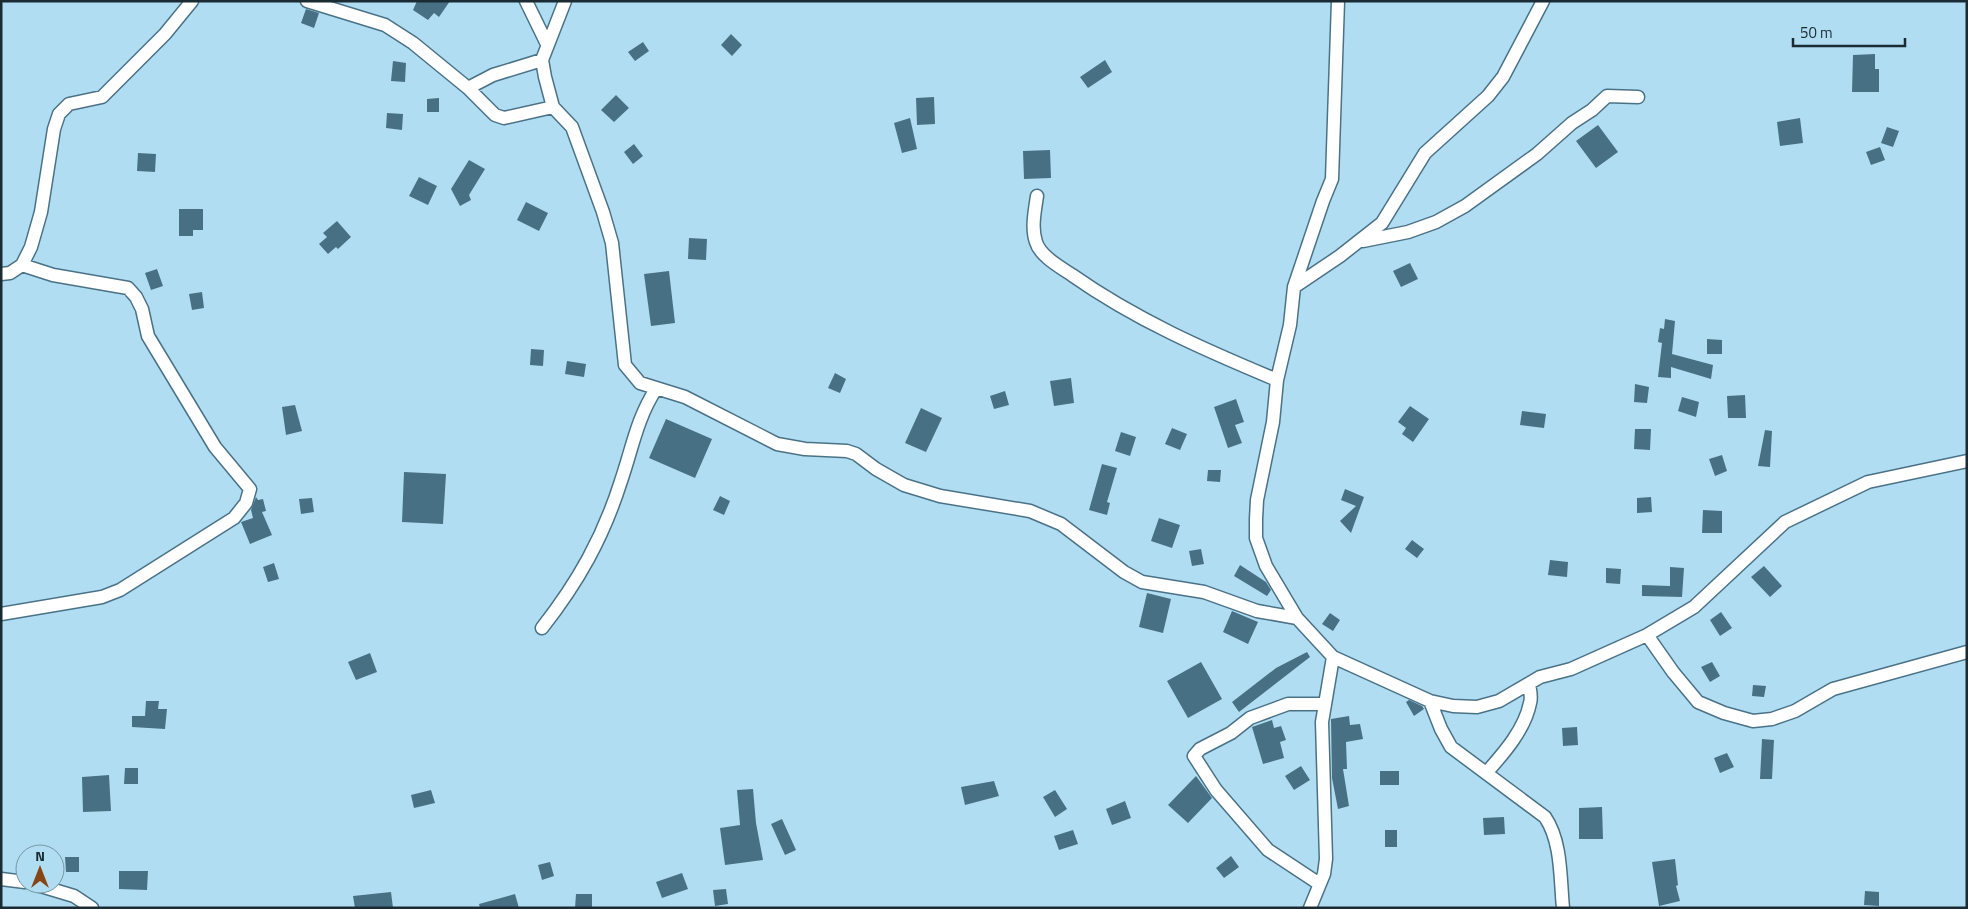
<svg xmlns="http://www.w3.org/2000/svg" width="1968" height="909" font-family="'Titillium Web',sans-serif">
<rect width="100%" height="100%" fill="#b1ddf3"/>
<path fill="#487084" d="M417,1H450L439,17L434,13L428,20L413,10Z
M306,9L319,13L314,28L301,23Z
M731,34L742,45L732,56L721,45Z
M643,42L649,51L635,61L628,52Z
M1875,54V69H1879V92H1852L1853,55Z
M1105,60L1112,72L1088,88L1080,77Z
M393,61L406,63L405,82L391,81Z
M616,95L629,108L614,122L601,110Z
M934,97L935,124L917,125L916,98Z
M439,98V112H427V99Z
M387,113L403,114L402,130L386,128Z
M910,118L917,149L902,153L894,123Z
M1800,118L1803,143L1780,146L1777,122Z
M1598,125L1618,152L1596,168L1576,141Z
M1887,127L1899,131L1893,147L1881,143Z
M634,144L643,156L633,164L624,152Z
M1880,147L1885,160L1871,165L1866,152Z
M1050,150L1051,178L1024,179L1023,151Z
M138,153L156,154L155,172L137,171Z
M469,160L485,169L469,195L471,200L460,206L451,189Z
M419,177L437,186L428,205L409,196Z
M526,202L548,213L539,231L517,220Z
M179,209H203V230H193V236H179Z
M337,221L351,237L338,249L336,247L328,254L319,244L327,237L323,233Z
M689,238L707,239L706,260L688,259Z
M1410,263L1418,279L1401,287L1393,271Z
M157,269L163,286L151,290L145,273Z
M669,271L675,323L651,326L644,274Z
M202,292L204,308L192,310L189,294Z
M1665,319L1675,321L1672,354L1713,365L1711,379L1671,367V378L1658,377L1662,343L1658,342L1660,328L1664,329Z
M1707,339L1722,340V354H1707Z
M531,349L544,350L543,366L530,365Z
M567,361L586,364L584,377L565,374Z
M835,373L846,379L840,393L828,388Z
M1071,378L1074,403L1054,406L1050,381Z
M1635,384L1649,387L1647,403L1634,402Z
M1005,391L1009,405L994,409L990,396Z
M1745,395L1746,418H1728L1727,396Z
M1682,397L1699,402L1696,417L1678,411Z
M1236,399L1244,422L1235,425L1242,443L1228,448L1214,407Z
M295,405L302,431L286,435L282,407Z
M1410,406L1429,419L1413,442L1402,434L1406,428L1398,422Z
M921,408L942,418L926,452L905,443Z
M1522,411L1546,414L1544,428L1520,425Z
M666,419L712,439L695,478L649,458Z
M1172,428L1187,434L1180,450L1165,444Z
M1635,429H1651L1650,450L1634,449Z
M1765,430L1772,431L1770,467L1758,466Z
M1121,432L1136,437L1130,456L1115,451Z
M1722,455L1727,471L1715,476L1709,459Z
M1102,464L1117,468L1107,502L1110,503L1107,515L1089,510Z
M1208,470H1221L1220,482L1207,481Z
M404,472L446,474L443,524L402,522Z
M1345,489L1364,497L1351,533L1340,521L1356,506L1341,500Z
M720,496L730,501L724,515L713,510Z
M256,497L258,500L263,499L266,511L262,512L272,535L250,544L241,522L253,518L251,510Z
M1651,497L1652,512L1637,513V498Z
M312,498L314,512L301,514L299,499Z
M1703,510L1722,511V533H1702Z
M1159,518L1180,525L1172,548L1151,541Z
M1412,540L1424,549L1417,558L1405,549Z
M1201,549L1204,564L1192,566L1189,551Z
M1550,560L1568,562L1567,577L1548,575Z
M274,563L279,579L268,582L263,567Z
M1240,565L1266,582L1271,590L1267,596L1234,576Z
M1764,566L1782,586L1770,597L1751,577Z
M1670,567L1684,568L1682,597L1642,596V585L1670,586Z
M1606,568L1621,569L1620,584L1606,583Z
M1147,593L1171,599L1163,633L1139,627Z
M1232,611L1258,622L1248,644L1223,632Z
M1721,612L1732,628L1720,636L1710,620Z
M1330,613L1340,620L1333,631L1322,624Z
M1307,652L1310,657L1239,712L1232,702L1276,668Z
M370,653L377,672L356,680L348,662Z
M1201,662L1222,699L1188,718L1167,681Z
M1712,662L1720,676L1710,682L1701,667Z
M1753,685L1766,686L1764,697L1752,696Z
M1409,700L1422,706L1424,709L1414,716L1406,702Z
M146,701H159L158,709H167L165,729L132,727V716H145Z
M1349,716L1350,725L1360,724L1363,739L1346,742L1347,769H1343L1349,806L1338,809L1332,778L1331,719Z
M1272,720L1274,728L1281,726L1286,740L1280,742L1284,758L1263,764L1252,727Z
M1577,727L1578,745L1563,746L1562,728Z
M1762,739L1774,740L1772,779H1760Z
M1727,753L1734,767L1720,773L1714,758Z
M1301,766L1310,780L1294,790L1285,776Z
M125,768H138V784H124Z
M1380,771H1399V785H1380Z
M109,775L111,811L83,812L82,777Z
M1196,776L1212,798L1188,823L1168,805Z
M994,781L999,796L965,805L961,787Z
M753,789L756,823L763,860L725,865L720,828L740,825L737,790Z
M431,790L435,803L414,808L411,795Z
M1055,790L1067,809L1055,817L1043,797Z
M1125,801L1131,818L1112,825L1106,809Z
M1602,807L1603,839H1579V808Z
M1504,817L1505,834L1484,835L1483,818Z
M782,819L796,850L785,855L771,824Z
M1073,830L1078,844L1059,850L1054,836Z
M1385,830H1397V847H1385Z
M1231,856L1239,867L1224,878L1216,868Z
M65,857H79V872H66Z
M1675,859L1678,885L1676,886L1680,901L1659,906L1652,862Z
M550,862L554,876L542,880L538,865Z
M119,871H148L147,890L119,889Z
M682,873L688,889L662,898L656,882Z
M726,889L728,904L715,906L713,890Z
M1865,891L1879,892V906L1864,905Z
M391,892L393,908H355L353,896Z
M515,894L519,908H480L479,904Z
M576,894H592V908H575Z"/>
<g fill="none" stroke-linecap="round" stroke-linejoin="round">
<g stroke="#4a7286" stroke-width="15">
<path id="minor" d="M307,1L385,25L413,43L468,88L495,115L504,118L553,107
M526,1L547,44
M565,1L542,60L545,77L553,107L572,127L603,212L612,243L625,365L640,383L685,397L777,444L805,449L847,451L856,454L876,469L904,485L940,496L1030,511L1061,524L1124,572L1142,582L1204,592L1257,611L1297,618
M468,88L493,75L542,60
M1037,196C1035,210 1031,228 1036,242C1040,256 1060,267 1072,275C1136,320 1205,350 1277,380
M1363,241L1408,232L1436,222L1465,206L1537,154L1572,123L1592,110L1607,96L1638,97
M1,274L10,273L22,265L31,247L41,212L54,129L59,114L69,104L102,97L165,34L192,1
M1294,287L1340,256L1382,223L1425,153L1488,96L1503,77L1543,1
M1,614L102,597L120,590L234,518L246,503L250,489L215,447L148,336L142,309L136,297L128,288L53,275L22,265
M542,628C578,582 603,538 621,481C632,449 637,418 656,389
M1647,635L1673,672L1698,702L1724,713L1753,721L1772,719L1795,711L1833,689L1967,652
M1333,657L1430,701L1453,706L1477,707L1499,701L1540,677L1571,669L1647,635L1694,607L1785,522L1868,482L1967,461
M1430,701L1441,729L1451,747L1545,817C1562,842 1560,878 1563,908
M1487,772C1504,753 1525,729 1530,703C1532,697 1530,690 1529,684
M1,879L25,882
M1318,883L1268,850L1216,790L1194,756L1200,749L1231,733L1250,718L1288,704H1324
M34,884L74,896L92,908
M1310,908L1324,874L1326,859L1322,722L1333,657L1297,618L1266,566L1256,538V519L1257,500L1273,422L1277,380L1290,325L1294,287L1323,201L1332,179L1338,1"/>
</g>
<use href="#minor" stroke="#fff" stroke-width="12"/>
</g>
<rect width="1968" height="909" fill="none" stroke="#1a2b33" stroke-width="5"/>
<g transform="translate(40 869)"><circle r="24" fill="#b1ddf3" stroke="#7596a6"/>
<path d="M0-4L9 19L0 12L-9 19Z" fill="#874415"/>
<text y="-8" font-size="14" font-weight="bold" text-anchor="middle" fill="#1a2b33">N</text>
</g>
<path d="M1793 38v8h112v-8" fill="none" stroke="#1a2b33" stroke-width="2.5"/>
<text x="1800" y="38" font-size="15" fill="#1a2b33" stroke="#b1ddf3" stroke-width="4" paint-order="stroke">50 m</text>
</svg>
